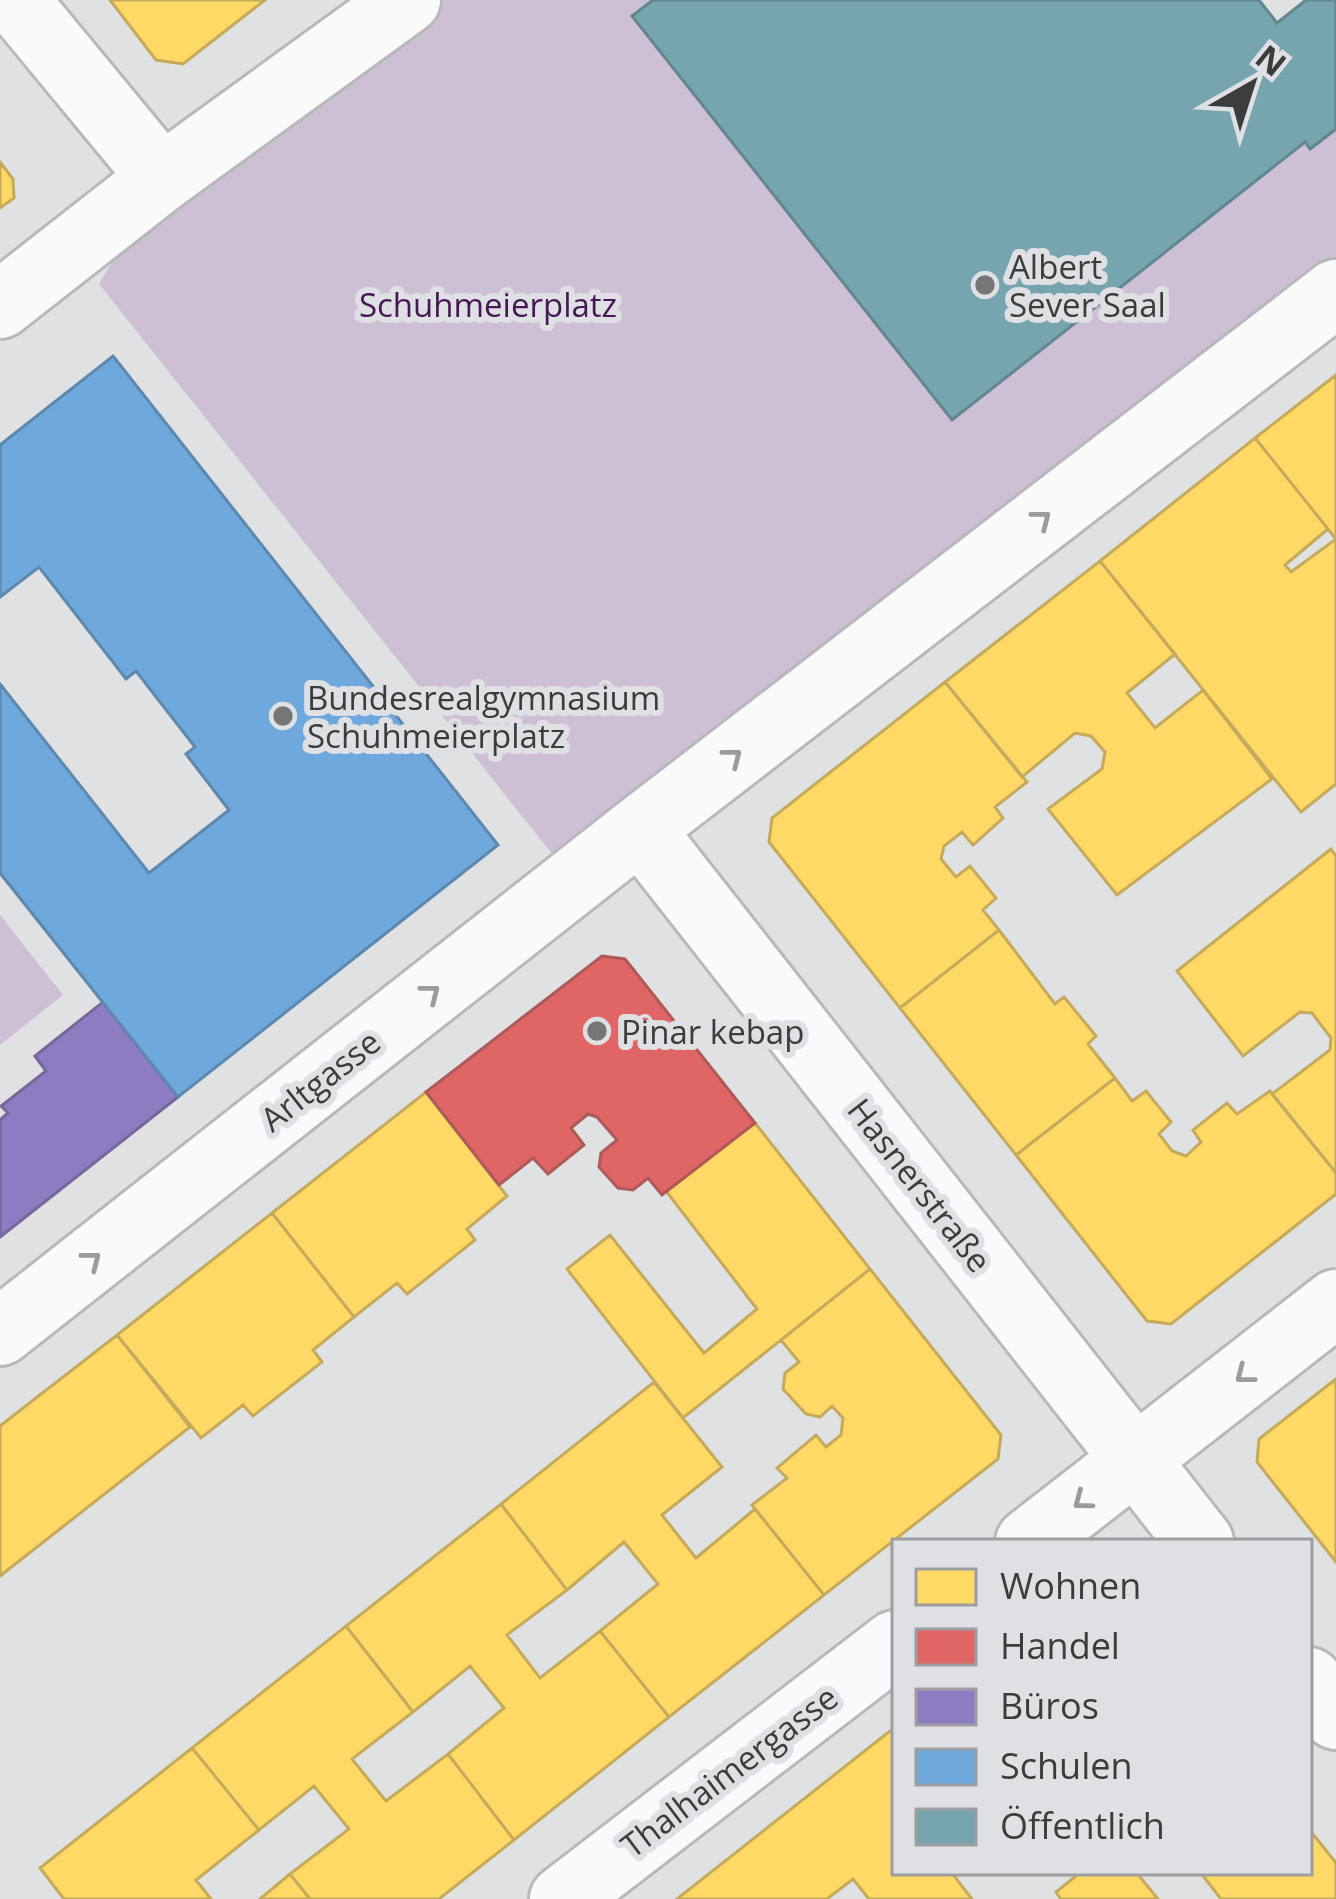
<svg xmlns="http://www.w3.org/2000/svg" width="1336" height="1899" font-family="'Open Sans',sans-serif">
<rect width="100%" height="100%" fill="#dfe1e3"/>
<path fill="#cdbfd4" d="M396,0H653L633,17L952,420L1305,142L1310,149L1336,129V293L640,829L553,855L99,284L162,178Z
M0,915L63,995L0,1045Z"/>
<path fill="#ffd966" stroke="#c4aa5a" stroke-width="3" d="M110,0H265L183,64L156,60Z
M0,162L13,179L14,198L0,208Z
M1336,375V539L1255,438Z
M1255,438L1328,529L1285,565L1291,572L1336,539V784L1301,812L1100,561Z
M1100,561L1175,654L1127,693L1155,728L1203,690L1272,779L1117,895L1048,809L1102,769L1105,752L1091,736L1075,733L1022,777L945,682Z
M945,682L1027,782L995,807L1003,818L973,845L962,832L944,846L941,859L956,877L970,866L996,898L983,910L999,930L900,1008L769,842L772,818Z
M1331,849L1336,856V1173L1272,1094L1330,1050L1331,1038L1312,1013L1300,1012L1243,1056L1177,971Z
M999,930L1055,1004L1064,997L1096,1036L1088,1044L1115,1078L1016,1155L900,1008Z
M1115,1078L1132,1101L1146,1091L1171,1122L1159,1134L1172,1151L1186,1156L1201,1142L1193,1130L1227,1103L1237,1114L1270,1091L1336,1173V1194L1171,1324L1147,1321L1016,1155Z
M426,1092L507,1196L467,1229L475,1240L407,1294L397,1283L354,1317L272,1213Z
M755,1123L870,1269L683,1418L567,1269L610,1235L704,1353L757,1309L666,1191Z
M272,1213L354,1317L313,1350L322,1362L253,1416L243,1405L201,1438L117,1335Z
M870,1269L1001,1435L998,1459L824,1595L752,1505L787,1478L777,1468L816,1435L826,1447L841,1435L843,1418L832,1406L820,1417L806,1414L783,1389L785,1373L799,1362L781,1340Z
M117,1335L190,1427L0,1576V1426Z
M1336,1379V1562L1257,1462L1259,1439Z
M654,1382L722,1467L662,1515L696,1558L755,1509L824,1595L669,1717L600,1631L658,1584L624,1542L567,1590L501,1504Z
M501,1504L567,1590L507,1635L540,1678L600,1631L669,1717L514,1840L448,1754L504,1708L470,1666L413,1712L346,1626Z
M346,1626L413,1712L352,1759L386,1801L448,1754L514,1840L439,1899H310L290,1874L349,1829L314,1786L259,1830L192,1748Z
M895,1727V1872H951L972,1899H869L853,1879L827,1899H677Z
M192,1748L259,1830L196,1880L211,1899H64L40,1868Z
M1309,1829L1336,1863V1899H1221L1200,1872H1309Z
M1081,1872H1136L1158,1899H1061L1056,1892Z
M290,1874L310,1899H260Z"/>
<path fill="#e06666" stroke="#ae595a" stroke-width="3" d="M602,956L625,959L755,1123L662,1195L648,1178L633,1190L618,1188L599,1167L601,1153L617,1140L597,1117L588,1114L571,1128L584,1145L548,1174L533,1158L499,1185L426,1092Z"/>
<path fill="#8e7cc3" stroke="#75699b" stroke-width="3" d="M103,1002L178,1097L0,1237V1120L8,1113L1,1106L46,1071L35,1056Z"/>
<path fill="#6fa8dc" stroke="#5f88ad" stroke-width="3" d="M113,356L498,845L178,1097L0,873V684L149,873L229,810L186,754L195,747L136,671L126,679L39,567L0,597V445Z"/>
<path fill="#76a5af" stroke="#64868d" stroke-width="3" d="M653,0H1259L1277,23L1306,0H1336V129L1310,149L1305,142L952,420L632,16Z"/>
<g fill="none" stroke-linecap="round" stroke-linejoin="round">
<g stroke="#b7b8ba" stroke-width="72">
<path id="minor" d="M15,0L162,178
M640,829L1200,1542
M0,1332L640,829L1336,293
M1029,1542L1336,1303
M1309,1681L1336,1716
M563,1899L895,1644"/>
</g>
<g stroke="#b7b8ba" stroke-width="72">
<path id="secondary" d="M0,305L162,178L407,0"/>
</g>
<use href="#minor" stroke="#fafafb" stroke-width="66"/>
<use href="#secondary" stroke="#fafafb" stroke-width="66"/>
</g>
<defs><path id="oneway-chevron" d="M-2-3.5L2.5 0L-2 3.5" fill="none" stroke-width="1.6" stroke-linecap="round" stroke-linejoin="round" transform="scale(3)"/></defs>
<g stroke="#9a9b9c">
<use href="#oneway-chevron" transform="translate(1042 519) rotate(-38)"/>
<use href="#oneway-chevron" transform="translate(733 757) rotate(-38)"/>
<use href="#oneway-chevron" transform="translate(431 993) rotate(-38)"/>
<use href="#oneway-chevron" transform="translate(92 1260) rotate(-38)"/>
<use href="#oneway-chevron" transform="translate(1244 1375) rotate(142)"/>
<use href="#oneway-chevron" transform="translate(1082 1501) rotate(143)"/>
</g>
<g fill="#747678" stroke="#dee0e4" stroke-width="4.5">
<circle cx="985" cy="285" r="12"/>
<circle cx="283" cy="716" r="12"/>
<circle cx="597" cy="1031" r="12"/>
</g>
<g text-anchor="middle" dominant-baseline="central" stroke-width="12" stroke-linejoin="round" paint-order="stroke">
<g font-size="33" fill="#3b3c3e" stroke="#dee0e4" text-anchor="start">
<text x="1009" y="266">Albert<tspan x="1009" dy="38">Sever Saal</tspan></text>
<text x="307" y="697">Bundesrealgymnasium<tspan x="307" dy="38">Schuhmeierplatz</tspan></text>
<text x="621" y="1031">Pinar kebap</text>
</g>
<g font-size="33" fill="#471754" stroke="#dee0e4">
<text x="488" y="304">Schuhmeierplatz</text>
</g>
<g font-size="33" fill="#3b3c3e" stroke="#dee0e4">
<text transform="translate(320 1080) rotate(-38)">Arltgasse</text>
<text transform="translate(920 1185) rotate(52)">Hasnerstraße</text>
<text transform="translate(729 1771) rotate(-37)">Thalhaimergasse</text>
</g>
</g>
<rect x="892" y="1539" width="420" height="336" fill="#dee0e4" stroke="#9d9ea2" stroke-width="3"/>
<rect x="916" y="1569" width="60" height="36" fill="#ffd966" stroke="#9d9ea2" stroke-width="3"/>
<text x="1000" y="1599" font-size="36" fill="#3b3c3e">Wohnen</text>
<rect x="916" y="1629" width="60" height="36" fill="#e06666" stroke="#9d9ea2" stroke-width="3"/>
<text x="1000" y="1659" font-size="36" fill="#3b3c3e">Handel</text>
<rect x="916" y="1689" width="60" height="36" fill="#8e7cc3" stroke="#9d9ea2" stroke-width="3"/>
<text x="1000" y="1719" font-size="36" fill="#3b3c3e">Büros</text>
<rect x="916" y="1749" width="60" height="36" fill="#6fa8dc" stroke="#9d9ea2" stroke-width="3"/>
<text x="1000" y="1779" font-size="36" fill="#3b3c3e">Schulen</text>
<rect x="916" y="1809" width="60" height="36" fill="#76a5af" stroke="#9d9ea2" stroke-width="3"/>
<text x="1000" y="1839" font-size="36" fill="#3b3c3e">Öffentlich</text>
<g transform="translate(1252 84) rotate(39)" stroke="#dee0e4" stroke-width="9" paint-order="stroke">
<path d="M0-9L21 45L0 30L-21 45Z" fill="#3b3c3e"/>
<text y="-18" font-size="33" font-weight="bold" text-anchor="middle" fill="#3b3c3e">N</text>
</g>
</svg>
